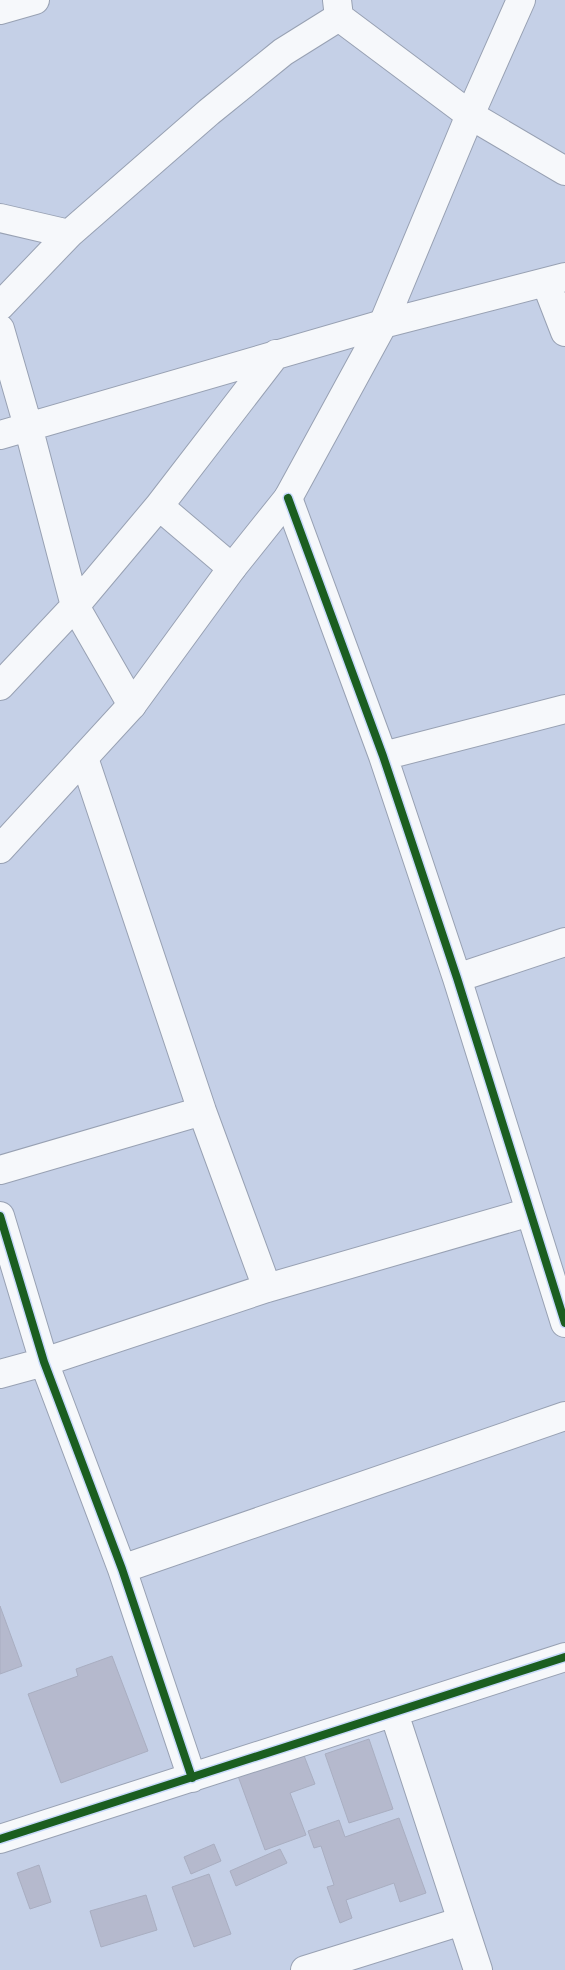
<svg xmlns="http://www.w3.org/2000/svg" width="565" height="1970" font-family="'Alegreya Sans',sans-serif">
<rect width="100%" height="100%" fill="#c5d0e7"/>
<path fill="#b5b9cd" stroke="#a9aec1" d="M0,1606L22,1666L0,1674Z
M112,1656L148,1751L61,1783L28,1694L78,1676L76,1669Z
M369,1739L393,1809L349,1823L325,1754Z
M303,1753L315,1784L290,1793L306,1835L265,1850L238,1776Z
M399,1818L426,1893L400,1902L394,1883L346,1900L352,1918L340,1923L327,1887L334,1885L321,1846L314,1848L308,1831L339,1820L345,1837Z
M214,1844L221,1861L191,1874L184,1857Z
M280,1849L287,1863L236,1886L230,1871Z
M39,1865L51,1902L30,1909L17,1873Z
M209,1874L231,1934L194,1947L172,1887Z
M146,1895L157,1930L101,1947L90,1911Z"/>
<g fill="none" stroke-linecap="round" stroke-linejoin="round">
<g stroke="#98a1b3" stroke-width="30">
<path id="street" d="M0,10L35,0
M339,17L470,115L565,171
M0,218L69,234
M546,283L565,332
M0,306L69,234L209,112L283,52L339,17L337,0
M0,329L28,426L75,606L132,705
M0,435L383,324
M288,498L383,756L457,978L565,1323
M159,506L232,568
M0,686L75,606L159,506L276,354
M383,756L565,709
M84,758L202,1111L267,1288
M457,978L565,942
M0,1170L202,1111
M0,1216L44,1362L122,1569L192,1778
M0,1374L44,1362L267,1288L530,1212
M122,1569L565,1416
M394,1713L478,1970
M0,1839L565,1657
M305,1970L462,1921"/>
</g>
<g stroke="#98a1b3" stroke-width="30">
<path id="secondary" d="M383,324L565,277
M0,849L132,705L232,568L288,498L383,324L470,115L521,0"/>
</g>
<use href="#street" stroke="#f6f8fb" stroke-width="28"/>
<use href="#secondary" stroke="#f6f8fb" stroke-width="28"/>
<g stroke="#c7d9fb" stroke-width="11">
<path id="cycleway" d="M288,498L383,756L457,978L565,1323
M0,1216L44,1362L122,1569L192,1778
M0,1839L565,1657"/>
</g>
<use href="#cycleway" stroke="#1b5e20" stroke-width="8"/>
</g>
</svg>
